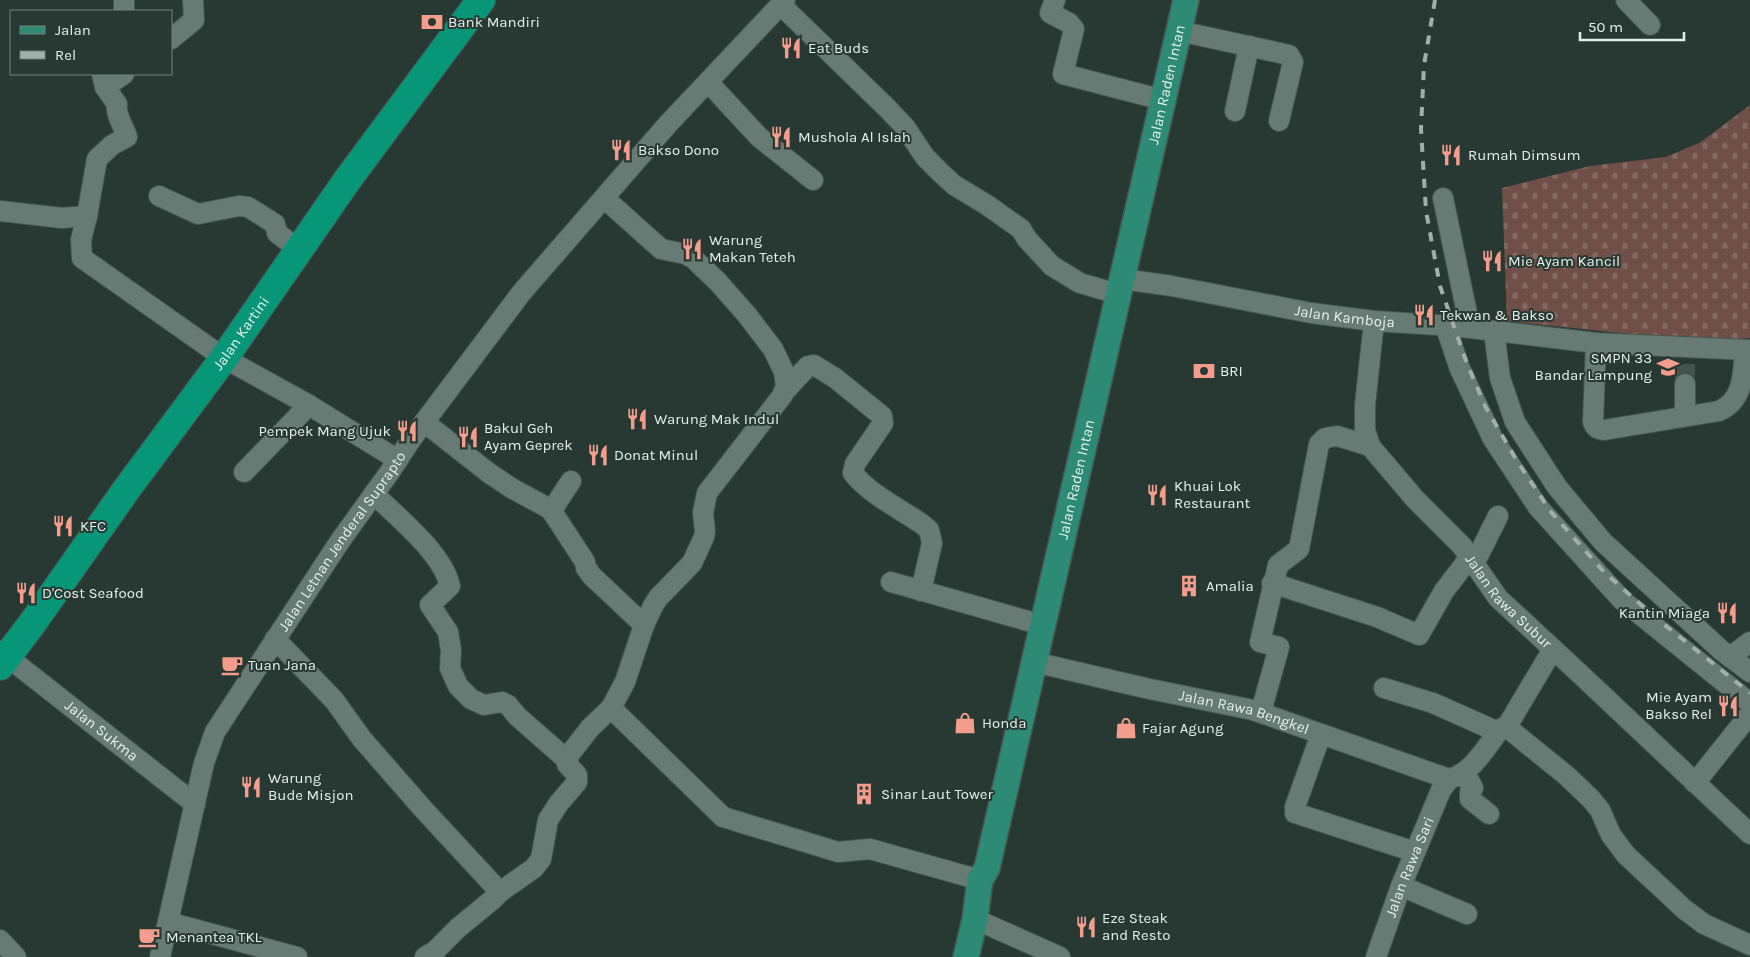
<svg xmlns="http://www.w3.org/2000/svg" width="1750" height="957" font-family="Karla,sans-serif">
<defs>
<pattern id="cemetery-stones" width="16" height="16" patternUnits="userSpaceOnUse" patternTransform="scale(1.25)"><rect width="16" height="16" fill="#704f48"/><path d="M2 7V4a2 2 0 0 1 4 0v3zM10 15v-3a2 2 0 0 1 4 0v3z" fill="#846963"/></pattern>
</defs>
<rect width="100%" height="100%" fill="#273932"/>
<path fill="url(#cemetery-stones)" d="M1750,105V338L1705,342L1507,321L1502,188L1590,166L1666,157L1701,142Z"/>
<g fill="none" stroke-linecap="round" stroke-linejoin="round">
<path stroke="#43544e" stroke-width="20" stroke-dasharray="20 10" stroke-linecap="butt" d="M1685,384V357"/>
<g stroke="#465650" stroke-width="22">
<g id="minor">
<path d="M1055,0L1050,13L1069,23L1074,29L1063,74L1163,100"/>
<path d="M1626,0L1650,25"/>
<path d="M781,5L888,109L905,127L925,157L941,173L954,185L987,205L1021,229L1027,239L1052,266L1080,283L1118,294"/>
<path d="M124,11V0"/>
<path d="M1179,31L1289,55L1293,62L1279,121"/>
<path d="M171,39L194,20L193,0"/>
<path d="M708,82L759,137L813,180"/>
<path d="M105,87L124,74"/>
<path d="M1235,111L1249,46"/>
<path d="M159,196L198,214L239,206L248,207L275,224L277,233L298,249"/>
<path d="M1443,198L1470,328"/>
<path d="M0,211L62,218L87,216L97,159L112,145L127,137C124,126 115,115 117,104L105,87L102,74"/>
<path d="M87,216L81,240L82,258L224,358L309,405L398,460"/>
<path id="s1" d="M1122,279L1172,286L1311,313L1374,321L1454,326L1596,343L1750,350"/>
<path id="s2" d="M1374,321L1365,405V430L1370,446L1415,499L1462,546L1498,598L1579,673L1750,834"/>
<path d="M1445,325L1460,369L1493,439L1538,507L1622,600L1750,703"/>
<path d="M1494,331L1500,378L1515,422L1557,487L1603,542L1721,650L1750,672"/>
<path d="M1596,343L1593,422C1595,428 1598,429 1604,430L1719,411C1744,400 1743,374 1745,350"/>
<path d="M1685,384V416"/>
<path d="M784,392L808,366L814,365L835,378L882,416L883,423L855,464L853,473C868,493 900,509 922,524L929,530L932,543L921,591"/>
<path d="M424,422L489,473L513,489L552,510"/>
<path d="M244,472L309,405"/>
<path d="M571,481L552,510L553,513L585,562L586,568L592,576L644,625"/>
<path d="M374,494C398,518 442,552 450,586L430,605L448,632L451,650L450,668L458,686L471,699L484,705L502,702L508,705L517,716L566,759"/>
<path d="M1474,564L1498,516"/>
<path d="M891,582L1042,625"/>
<path d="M1272,583L1377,617L1419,635L1444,591L1470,557"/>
<path d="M275,639L334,700L362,739L424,810L500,892"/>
<path id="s3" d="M0,651L195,804"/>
<path d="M1730,657L1750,642"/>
<path id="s4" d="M1034,662L1145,688L1253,710L1449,779"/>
<path d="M1384,688L1433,703L1498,732"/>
<path d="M611,708L723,817L838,852L870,849L980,880"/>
<path d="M1261,712L1279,647L1260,642L1278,565L1299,549L1319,444L1325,438L1337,436L1370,446"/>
<path d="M1506,728L1553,649"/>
<path d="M1321,734L1295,807V813L1415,852"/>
<path d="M1461,774L1470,782L1473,788L1470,792V799L1489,814"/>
<path d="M1449,779C1471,774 1485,749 1498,732L1502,728L1509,729L1567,776L1591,799L1600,810L1611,835L1626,855L1684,909L1704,924L1750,945"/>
<path d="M1695,783L1750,714"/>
<path d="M1401,886L1467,914"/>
<path d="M975,919L1060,957"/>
<path d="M168,922L297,957"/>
<path d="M0,940L16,957"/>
<path id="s5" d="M160,957L204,763L215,732L340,541L389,473L410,441L522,292L668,124L785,0"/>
<path d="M425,957L435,951L458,928L492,900L500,892L534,868L541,859L548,820L559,803L577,782V775L567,764L566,759L590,728L611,708L625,682L644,625L653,606L658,598L692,563L704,537L705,531L703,513L707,493L782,396L786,386L784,372L773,349L747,315L718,282L693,258L685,254L661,249L604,198"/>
<path id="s6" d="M1376,957L1401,886L1441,790L1449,779"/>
</g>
</g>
<g stroke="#465650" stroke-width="28">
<g id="major">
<path id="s7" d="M966,957L975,919L980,880L987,868L1186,0"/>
</g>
</g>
<g stroke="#465650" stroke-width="30">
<g id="highway">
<path id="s8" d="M0,666L34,621L126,490L224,358L348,179L481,0"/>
</g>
</g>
<use href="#minor" stroke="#677a73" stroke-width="20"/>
<use href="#major" stroke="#2d8b75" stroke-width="25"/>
<use href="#highway" stroke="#079677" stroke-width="28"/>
<path stroke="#a1afa9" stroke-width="4" stroke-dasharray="9 9" stroke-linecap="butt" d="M1435,0L1424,65L1421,129L1426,211L1440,286L1466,361L1485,406L1517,461L1551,512L1604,572L1656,618L1750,693"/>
</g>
<defs>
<g id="bank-bare" transform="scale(1.725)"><path d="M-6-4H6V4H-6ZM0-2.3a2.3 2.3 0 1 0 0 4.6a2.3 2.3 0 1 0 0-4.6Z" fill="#f49d8c" stroke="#273932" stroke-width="2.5" paint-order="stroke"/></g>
<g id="restaurant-bare" transform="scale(1.725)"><path d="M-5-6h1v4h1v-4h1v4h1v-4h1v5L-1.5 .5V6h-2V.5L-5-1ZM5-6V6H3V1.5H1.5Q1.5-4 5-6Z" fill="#f49d8c" stroke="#273932" stroke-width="2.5" paint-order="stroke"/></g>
<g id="school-bare" transform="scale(1.725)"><path d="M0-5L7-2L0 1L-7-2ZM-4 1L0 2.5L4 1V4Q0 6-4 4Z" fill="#f49d8c" stroke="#273932" stroke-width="2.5" paint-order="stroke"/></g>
<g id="building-bare" transform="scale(1.725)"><path d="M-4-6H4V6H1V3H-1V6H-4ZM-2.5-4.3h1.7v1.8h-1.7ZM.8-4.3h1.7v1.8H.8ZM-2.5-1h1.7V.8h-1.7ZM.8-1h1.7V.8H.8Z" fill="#f49d8c" stroke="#273932" stroke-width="2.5" paint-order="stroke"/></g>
<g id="cafe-bare" transform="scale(1.725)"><path d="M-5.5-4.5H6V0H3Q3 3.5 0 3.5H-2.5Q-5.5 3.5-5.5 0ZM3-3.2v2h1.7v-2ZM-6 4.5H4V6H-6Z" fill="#f49d8c" stroke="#273932" stroke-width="2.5" paint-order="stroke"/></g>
<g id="shop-bare" transform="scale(1.725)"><path d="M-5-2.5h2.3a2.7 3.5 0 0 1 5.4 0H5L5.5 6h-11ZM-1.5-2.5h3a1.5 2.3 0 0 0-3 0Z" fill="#f49d8c" stroke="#273932" stroke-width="2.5" paint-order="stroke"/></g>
</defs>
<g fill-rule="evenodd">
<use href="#bank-bare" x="432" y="22"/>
<use href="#restaurant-bare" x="791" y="48"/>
<use href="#restaurant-bare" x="781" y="137"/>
<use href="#restaurant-bare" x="621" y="150"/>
<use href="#restaurant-bare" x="1451" y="155"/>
<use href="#restaurant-bare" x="692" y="249"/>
<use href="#restaurant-bare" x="1492" y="261"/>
<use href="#restaurant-bare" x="1424" y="315"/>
<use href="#school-bare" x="1668" y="367"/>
<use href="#bank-bare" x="1204" y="371"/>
<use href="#restaurant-bare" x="637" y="419"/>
<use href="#restaurant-bare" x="407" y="431"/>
<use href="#restaurant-bare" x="468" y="437"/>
<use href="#restaurant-bare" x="598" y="455"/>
<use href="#restaurant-bare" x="1157" y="495"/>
<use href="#restaurant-bare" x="63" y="526"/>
<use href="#building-bare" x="1189" y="586"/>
<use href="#restaurant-bare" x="26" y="593"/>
<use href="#restaurant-bare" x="1727" y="613"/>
<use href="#cafe-bare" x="232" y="665"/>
<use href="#restaurant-bare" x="1728" y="706"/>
<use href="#shop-bare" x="965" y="723"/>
<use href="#shop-bare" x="1126" y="728"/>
<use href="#restaurant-bare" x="251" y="787"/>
<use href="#building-bare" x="864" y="794"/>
<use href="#restaurant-bare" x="1086" y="927"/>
<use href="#cafe-bare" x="149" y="937"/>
</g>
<g text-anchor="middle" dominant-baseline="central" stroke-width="4" stroke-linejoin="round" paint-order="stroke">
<g font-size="15" fill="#e4efeb" stroke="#273932" text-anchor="start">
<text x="448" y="22">Bank Mandiri</text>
<text x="808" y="48">Eat Buds</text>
<text x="798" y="137">Mushola Al Islah</text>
<text x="638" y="150">Bakso Dono</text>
<text x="1468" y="155">Rumah Dimsum</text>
<text x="709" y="240">Warung<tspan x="709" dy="17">Makan Teteh</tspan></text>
<text x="1508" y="261">Mie Ayam Kancil</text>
<text x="1440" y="315">Tekwan &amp; Bakso</text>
<text x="1652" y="358" text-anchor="end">SMPN 33<tspan x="1652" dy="17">Bandar Lampung</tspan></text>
<text x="1220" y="371">BRI</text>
<text x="654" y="419">Warung Mak Indul</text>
<text x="484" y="428">Bakul Geh<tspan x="484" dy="17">Ayam Geprek</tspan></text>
<text x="391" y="431" text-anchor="end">Pempek Mang Ujuk</text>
<text x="614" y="455">Donat Minul</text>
<text x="1174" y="486">Khuai Lok<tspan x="1174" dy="17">Restaurant</tspan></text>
<text x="80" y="526">KFC</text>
<text x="1206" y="586">Amalia</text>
<text x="42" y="593">D'Cost Seafood</text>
<text x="1710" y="613" text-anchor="end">Kantin Miaga</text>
<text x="248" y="665">Tuan Jana</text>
<text x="1712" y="697" text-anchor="end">Mie Ayam<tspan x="1712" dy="17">Bakso Rel</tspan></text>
<text x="982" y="723">Honda</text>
<text x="1142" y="728">Fajar Agung</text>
<text x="268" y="778">Warung<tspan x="268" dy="17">Bude Misjon</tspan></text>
<text x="881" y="794">Sinar Laut Tower</text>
<text x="1102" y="918">Eze Steak<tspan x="1102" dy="17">and Resto</tspan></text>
<text x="166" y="937">Menantea TKL</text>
</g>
<g font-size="15" fill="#e4efeb" stroke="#273932">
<text stroke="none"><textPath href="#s7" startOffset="896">Jalan Raden Intan</textPath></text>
<text stroke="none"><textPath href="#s1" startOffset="226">Jalan Kamboja</textPath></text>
<text stroke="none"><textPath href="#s8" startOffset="411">Jalan Kartini</textPath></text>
<text stroke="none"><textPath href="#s7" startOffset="491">Jalan Raden Intan</textPath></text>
<text stroke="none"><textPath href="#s5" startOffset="461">Jalan Letnan Jenderal Suprapto</textPath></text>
<text stroke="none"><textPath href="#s2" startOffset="335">Jalan Rawa Subur</textPath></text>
<text stroke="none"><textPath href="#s4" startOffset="216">Jalan Rawa Bengkel</textPath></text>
<text stroke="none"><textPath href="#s3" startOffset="129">Jalan Sukma</textPath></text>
<text stroke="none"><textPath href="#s6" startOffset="96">Jalan Rawa Sari</textPath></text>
</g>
</g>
<rect x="10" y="10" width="162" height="65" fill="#273932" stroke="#73827c"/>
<rect x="20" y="26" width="25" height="8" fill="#2d8b75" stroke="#73827c"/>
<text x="55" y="35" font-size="15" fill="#e4efeb">Jalan</text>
<rect x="20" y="51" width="25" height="8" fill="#a1afa9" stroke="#73827c"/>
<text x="55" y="60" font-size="15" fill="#e4efeb">Rel</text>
<path d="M1580 32v8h104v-8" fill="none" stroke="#e4efeb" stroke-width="2.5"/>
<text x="1588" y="32" font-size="15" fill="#e4efeb" stroke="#273932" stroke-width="4" paint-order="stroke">50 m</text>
</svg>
